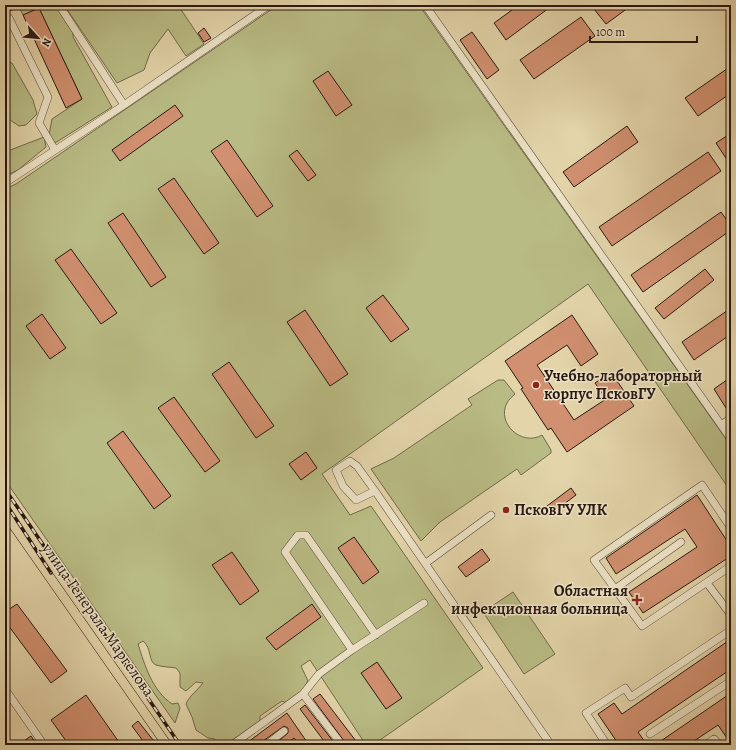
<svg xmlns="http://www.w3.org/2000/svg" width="736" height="750" font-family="Alegreya,serif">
<rect width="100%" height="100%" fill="#e3d4a9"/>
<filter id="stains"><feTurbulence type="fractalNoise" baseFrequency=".005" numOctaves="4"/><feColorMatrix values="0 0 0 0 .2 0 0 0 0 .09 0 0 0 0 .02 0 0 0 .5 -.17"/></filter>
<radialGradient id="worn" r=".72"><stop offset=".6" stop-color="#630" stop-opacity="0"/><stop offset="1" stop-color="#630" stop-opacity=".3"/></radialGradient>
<path fill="#b9bb84" stroke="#706a4a" d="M18,5H55L73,33V37L112,107L55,143L49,135L52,119L82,99L39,8L23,15Z
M64,5H178L204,44L186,56L168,29L150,53L144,70L117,83Z
M278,5H419L731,446V484L727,486L588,284L322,474L350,515L371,506L483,668L373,745H366L310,660L301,666L308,681L301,693L287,703L282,701L260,716V721L225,745H212L215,739L208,738L196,730L192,717L186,704C189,696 197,691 203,683L196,682L186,691L180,687V673L176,668C170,667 162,667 156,665C148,662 152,648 143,641L138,644C145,666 152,690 172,704L178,703L180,708L175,723L5,480V189L16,184Z
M5,60L12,63L33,100L37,114L26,125L19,126L10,120L5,112Z
M44,137L46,147L18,170L5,176V152Z
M498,380H504L515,394C513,396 508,400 507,403C496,423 522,447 542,435L551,450V453L521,475L517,469L440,522L421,541L371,469L394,458L472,405L468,399Z
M513,592L555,654L524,674L483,612Z"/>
<path fill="#d19070" stroke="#281811" d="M5,5H23L5,13Z
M519,5H553L506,40L494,23Z
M599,5H632L606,24L594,9Z
M39,8L82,99L66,108L23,15Z
M581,17L595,36L534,79L520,60Z
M204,28L211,38L204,42L198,33Z
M472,32L499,70L487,79L460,40Z
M731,66V93L698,116L685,98Z
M328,71L352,105L336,116L313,81Z
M175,105L183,116L120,161L112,150Z
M627,126L638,142L574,187L563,172Z
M731,133V166L716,143Z
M227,140L273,206L257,217L211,151Z
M297,150L316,175L308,181L289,156Z
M708,152L721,171L612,246L599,227Z
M174,178L219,243L204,254L158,189Z
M721,212L731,226V230L643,292L631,275Z
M123,213L166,277L151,287L108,223Z
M71,249L117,313L101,324L55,260Z
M705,269L714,280L664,319L655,308Z
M383,295L409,329L391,342L366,308Z
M731,308V334L694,360L682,342Z
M305,310L348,374L330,386L287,322Z
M42,314L66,348L50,359L26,326Z
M572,315L598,354L581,366L567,345L537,365L574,420L606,399L595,383L611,372L634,406L567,452L551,428L548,430L521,389L523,388L505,361Z
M229,362L274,426L256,438L212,374Z
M731,377V404L726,408L714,389Z
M174,397L220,461L205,472L158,408Z
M123,431L171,496L154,509L107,443Z
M306,452L317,468L301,480L289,464Z
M571,488L576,495L548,516L543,509Z
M697,495L731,547V556L643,613L629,592L697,547L685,529L616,574L606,558Z
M354,537L379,572L363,584L338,548Z
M482,549L490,560L466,577L458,567Z
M232,552L259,591L240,605L212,565Z
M17,604L67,671L51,683L5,621V612Z
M312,604L321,617L276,650L266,638Z
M731,639V669L638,732L647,745H619L598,714L614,703L622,714Z
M377,662L402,698L386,709L361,673Z
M731,693V744L718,725L688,745H655Z
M320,694L359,745H347L313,699Z
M86,695L121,745H69L51,720Z
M305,705L336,745H327L300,709Z
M287,713L309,745H300L294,738L285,745H274L288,733V728L284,726L263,741L261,745H244Z
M138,721L157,745H146L132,726Z
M31,736L37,745H18Z"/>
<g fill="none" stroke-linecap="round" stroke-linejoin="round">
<g stroke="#574737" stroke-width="8">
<path id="minor" d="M59,5L124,105
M425,5L731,439
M5,20L9,18L48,97L39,123L55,150
M5,183L124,105L269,5
M721,425L731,418
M375,491L356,500L343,486L336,470L350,461L357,466L375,491L551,745
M731,528L702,485L594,560L642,626L731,566
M426,563L491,515
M707,583L731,615
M615,589L681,542
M352,650L285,552L298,535H306L376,635
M5,689L44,745
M303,694L319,674L352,650L424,603
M650,734L731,681
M232,745L303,694L342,745
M266,745L284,731
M607,745L586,713L625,688L631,697L731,630
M705,745L714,739L720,745"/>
</g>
<g stroke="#281811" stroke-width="10">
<path id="major" d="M5,513L167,745"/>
</g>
<use href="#minor" stroke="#ede3c7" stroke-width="7"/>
<use href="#major" stroke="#e3d4a9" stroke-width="9"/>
<g stroke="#281811" stroke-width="3.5">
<path id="rail" d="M5,489L180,745
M5,502L51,573"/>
</g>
<use href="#rail" stroke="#ede3c7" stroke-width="2" stroke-dasharray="6" stroke-linecap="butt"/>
</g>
<g fill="#8f2418" stroke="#ede3c7" stroke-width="1.5">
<circle cx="536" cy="385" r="4"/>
<circle cx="506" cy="510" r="4"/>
<path d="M635 594h4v4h4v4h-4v4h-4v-4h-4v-4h4z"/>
</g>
<g text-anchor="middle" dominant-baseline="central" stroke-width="3" stroke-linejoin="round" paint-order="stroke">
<g font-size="16" font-weight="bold" fill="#281811" stroke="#ede3c7" text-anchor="start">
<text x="544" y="376">Учебно-лабораторный<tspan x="544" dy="18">корпус ПсковГУ</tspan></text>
<text x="514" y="510">ПсковГУ УЛК</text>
<text x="628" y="591" text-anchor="end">Областная<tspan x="628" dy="18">инфекционная больница</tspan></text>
</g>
<g font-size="16" fill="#281811" stroke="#ede3c7">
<text transform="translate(98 620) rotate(55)">улица Генерала Маргелова</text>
</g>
</g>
<rect width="736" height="750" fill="none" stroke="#e3d4a9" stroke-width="20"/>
<rect x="6" y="6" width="724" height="738" fill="none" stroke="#281811" stroke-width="2"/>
<rect x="10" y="10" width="716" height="730" fill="none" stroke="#281811"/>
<g transform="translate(38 38) rotate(117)" stroke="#ede3c7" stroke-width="3" paint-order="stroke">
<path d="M0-3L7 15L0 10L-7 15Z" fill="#281811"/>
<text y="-6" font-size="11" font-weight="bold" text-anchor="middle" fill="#281811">N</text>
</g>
<path d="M590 36v6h107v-6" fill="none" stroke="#281811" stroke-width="2"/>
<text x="596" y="36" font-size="12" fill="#281811" stroke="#ede3c7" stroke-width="3" paint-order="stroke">100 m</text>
<rect width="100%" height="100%" filter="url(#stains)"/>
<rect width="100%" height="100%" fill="url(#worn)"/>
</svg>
